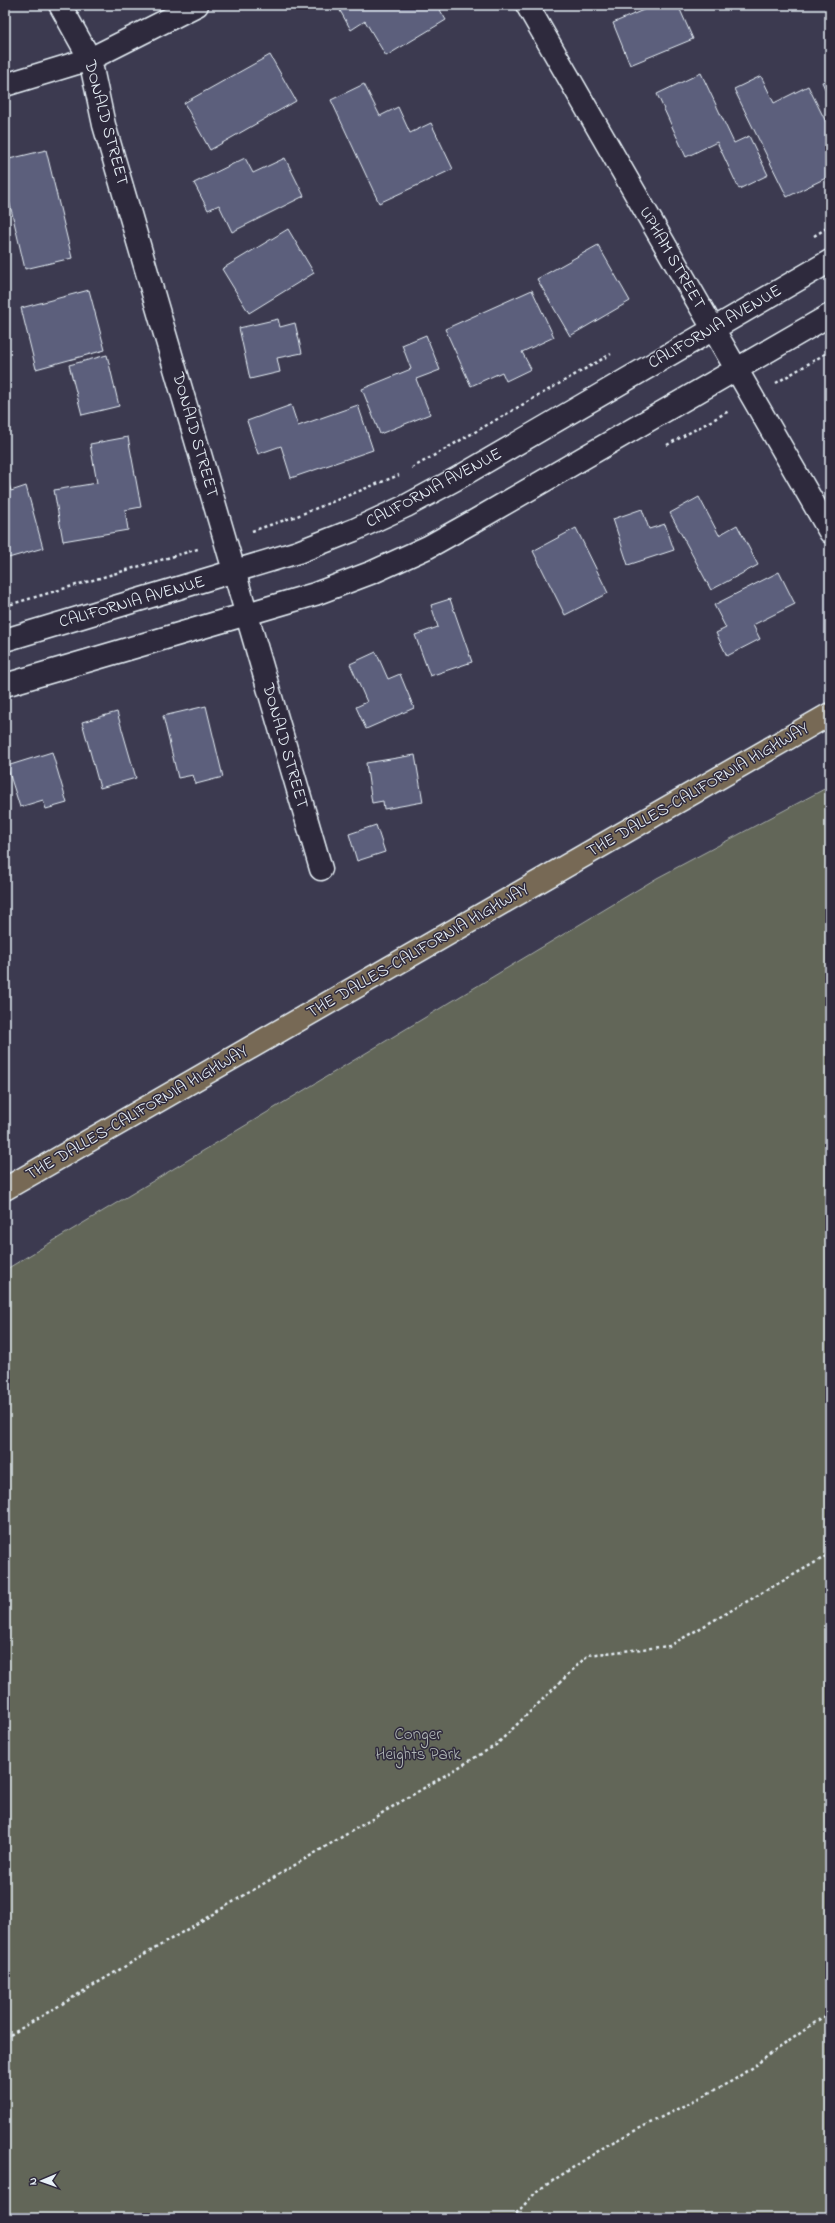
<svg xmlns="http://www.w3.org/2000/svg" width="835" height="2223" font-family="'Indie Flower',sans-serif">
<rect width="100%" height="100%" fill="#3c3a50"/>
<filter id="ink" filterUnits="userSpaceOnUse"><feTurbulence type="fractalNoise" baseFrequency=".025" numOctaves="2"/><feDisplacementMap in="SourceGraphic" scale="8" xChannelSelector="R" yChannelSelector="G"/><feConvolveMatrix kernelMatrix="1 2 1 2 8 2 1 2 1" color-interpolation-filters="sRGB"/></filter>
<g filter="url(#ink)">
<path fill="#626658" stroke="#a5aca8" d="M830,786V2218H5V1270L657,878Z"/>
<path fill="#5b5e7b" stroke="#e8f1f8" d="M341,5H437L446,20L386,56L365,21L351,30L338,7Z
M655,5H678L693,39L630,65L613,23Z
M270,55L296,101L210,150L184,103Z
M701,73L734,143L749,136L768,175L739,189L717,142L686,157L657,94Z
M761,76L774,103L808,86L830,130V176L787,197L734,89Z
M830,79V100L822,82Z
M364,84L380,116L398,107L410,133L431,123L453,169L379,203L331,100Z
M46,150L72,258L25,269L5,183V160Z
M245,158L253,173L285,158L304,196L232,232L219,205L208,210L194,183Z
M288,229L314,273L249,313L222,269Z
M598,245L630,301L570,336L537,279Z
M89,290L105,350L36,369L21,308Z
M532,290L554,337L522,352L531,369L506,381L502,372L471,386L445,329Z
M278,319L280,327L295,323L302,353L277,358L280,372L250,379L239,328Z
M426,335L440,370L416,379L430,414L380,434L362,389L411,369L402,345Z
M107,355L119,406L82,415L69,365Z
M291,405L298,426L358,405L373,450L291,478L281,446L258,454L247,421Z
M128,437L141,507L125,510L128,530L63,541L54,490L97,483L90,444Z
M5,470L11,491L26,486L43,548L5,559Z
M699,497L719,535L737,525L758,565L711,590L670,513Z
M642,509L649,529L665,524L674,550L628,565L613,519Z
M576,528L608,593L565,615L533,551Z
M779,572L795,604L753,625L760,639L727,656L716,633L726,628L714,605Z
M450,599L472,662L430,676L415,635L438,627L431,605Z
M376,652L388,679L400,674L414,708L366,729L356,707L367,702L350,664Z
M206,706L223,777L196,784L193,775L178,778L163,716Z
M117,712L136,778L100,788L82,722Z
M52,752L67,803L46,809L43,800L20,807L7,766Z
M415,755L423,802L384,809L383,801L372,803L366,763Z
M376,825L385,852L357,861L349,834Z"/>
<g fill="none" stroke-linecap="round" stroke-linejoin="round">
<g stroke="#e8f1f8" stroke-width="25">
<path id="street" d="M60,5L90,59L104,125L321,869
M527,5L830,532
M5,85L90,59L197,5
M5,640L298,552L354,530L406,506L456,479L830,261
M5,685L315,594L373,572L428,547L478,519L830,315"/>
</g>
<g stroke="#e8f1f8" stroke-width="25">
<path id="highway" d="M5,1189L830,714"/>
</g>
<path stroke="#e8f1f8" stroke-width="2.5" stroke-dasharray="3 3" stroke-linecap="butt" d="M814,236L830,226
M776,383L830,351
M667,445L729,411
M412,468L611,354
M252,531L297,516L399,475
M5,606L198,549
M5,2038L496,1745L588,1655L669,1646L830,1554
M512,2218L537,2191L609,2144L734,2080L830,2012"/>
<use href="#street" stroke="#2f2a3d" stroke-width="22"/>
<use href="#highway" stroke="#776954" stroke-width="22"/>
</g>
</g>
<g text-anchor="middle" dominant-baseline="central" stroke-width="3" stroke-linejoin="round" paint-order="stroke">
<g font-size="17" fill="#e8f1f8" stroke="#2f2a3d">
<text transform="translate(106 123) rotate(75)">DONALD STREET</text>
<text transform="translate(672 258) rotate(60)">UPHAM STREET</text>
<text transform="translate(715 327) rotate(-30)">CALIFORNIA AVENUE</text>
<text transform="translate(195 435) rotate(74)">DONALD STREET</text>
<text transform="translate(434 488) rotate(-28)">CALIFORNIA AVENUE</text>
<text transform="translate(132 602) rotate(-16)">CALIFORNIA AVENUE</text>
<text transform="translate(285 746) rotate(74)">DONALD STREET</text>
<text transform="translate(698 790) rotate(-30)">THE DALLES-CALIFORNIA HIGHWAY</text>
<text transform="translate(418 951) rotate(-30)">THE DALLES-CALIFORNIA HIGHWAY</text>
<text transform="translate(137 1113) rotate(-30)">THE DALLES-CALIFORNIA HIGHWAY</text>
</g>
<g font-size="17" fill="#b2b9b8" stroke="#2f2a3d">
<text x="418" y="1734">Conger<tspan x="418" dy="20">Heights Park</tspan></text>
</g>
</g>
<rect width="835" height="2223" fill="none" stroke="#2f2a3d" stroke-width="20"/>
<rect x="10" y="10" width="815" height="2203" fill="none" stroke="#e8f1f8" stroke-width="1.5" filter="url(#ink)"/>
<g transform="translate(42 2181) rotate(268)" stroke="#2f2a3d" stroke-width="3" paint-order="stroke">
<path d="M0-3L7 15L0 10L-7 15Z" fill="#e8f1f8"/>
<text y="-6" font-size="11" font-weight="bold" text-anchor="middle" fill="#e8f1f8">N</text>
</g>
</svg>
